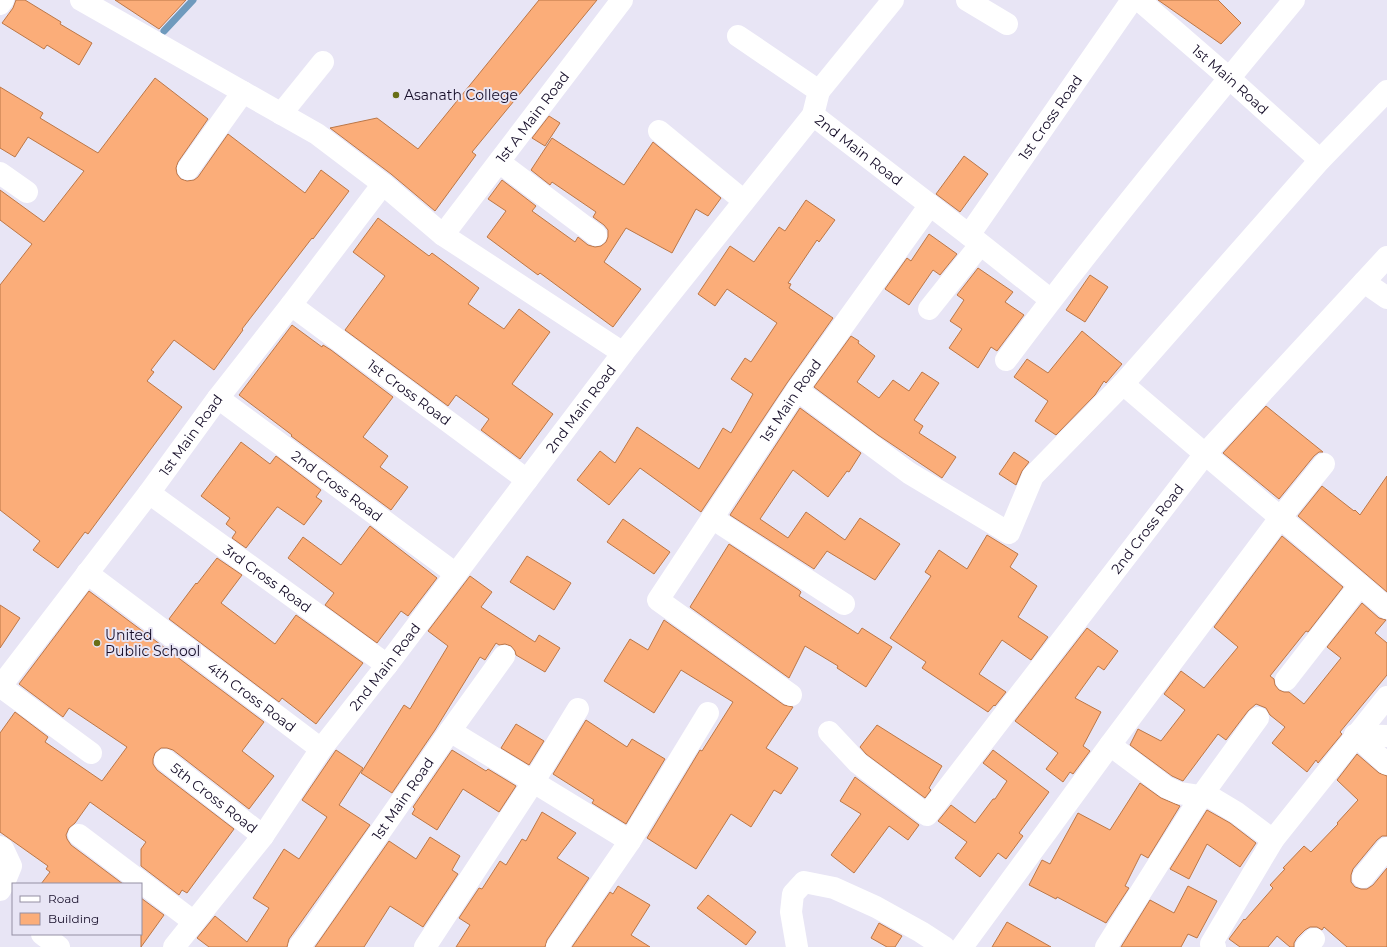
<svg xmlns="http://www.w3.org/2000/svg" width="1387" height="947" font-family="Montserrat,sans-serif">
<rect width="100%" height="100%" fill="#e8e5f5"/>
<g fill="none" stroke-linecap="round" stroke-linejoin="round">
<path stroke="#6f9abd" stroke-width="7" d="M164,31L193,0"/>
</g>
<path fill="#fbad79" stroke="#bc7747" d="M16,0H25L61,22L60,24L92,43L79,65L47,45L44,49L2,23L13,8Z
M115,0H186L159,29Z
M539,0H597L472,152L476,155L435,211L391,174L330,128L377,118L418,149Z
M1158,0H1218L1241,23L1221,44Z
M155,78L208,119L178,162L176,168L177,174L181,179L187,181L194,180L198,177L228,134L305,193L321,170L349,191L313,239L312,238L242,329L243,330L214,370L174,340L151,370L154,372L147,381L182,407L88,534L85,532L58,568L33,550L40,541L0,510V285L32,244L0,220V190L44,222L84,171L28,137L15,157L0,148V87L43,113L40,118L98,153Z
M549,116L560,123L545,146L532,138Z
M552,138L624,185L653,142L721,198L708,216L696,209L672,253L626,228L604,262L641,289L613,327L540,273L538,275L487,237L506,211L488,199L502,180L536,206L532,211L575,242L578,237L588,245L595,247L601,246L606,242L608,237V230L604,225L593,217L596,212L552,182L550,185L531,170Z
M964,156L988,174L960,212L936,194Z
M806,200L835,220L819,242L817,240L788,283L791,284L789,288L833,318L787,383L701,512L640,468L609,505L577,480L600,451L615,463L637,427L699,469L723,428L731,433L753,394L731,379L745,358L751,362L777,323L727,289L715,306L698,294L730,246L754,262L779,227L785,231Z
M378,218L429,256L432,253L479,288L468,304L504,329L519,309L550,332L512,384L553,414L520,459L481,430L489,419L456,395L448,406L345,330L385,276L353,252Z
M929,234L957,254L940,275L933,270L909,305L885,289L907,258L911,261Z
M978,268L1013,292L1005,302L1024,315L997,351L991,347L978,368L949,348L962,329L950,321L964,300L957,295Z
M1090,275L1108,287L1085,322L1066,310Z
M292,325L322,347L323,345L331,350L393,397L363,437L388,456L380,467L408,487L391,510L291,436L292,435L239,395Z
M1082,331L1122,364L1106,383L1104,381L1095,395L1056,435L1035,421L1048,401L1014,377L1027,359L1048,373Z
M851,336L859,341L858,343L875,356L857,382L879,398L893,380L909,391L922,372L939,383L914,420L923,426L919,433L956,457L942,478L878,435L814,387Z
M1266,406L1323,452H1319L1314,456L1279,499L1223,453Z
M800,408L861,453L849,472L847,471L828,497L793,470L760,519L788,538L806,512L845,540L860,518L900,544L875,580L827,551L814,569L730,515Z
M241,442L270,464L276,456L321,490L316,497L322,501L304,525L278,507H277L246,548L232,538L236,532L226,524L230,518L201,496Z
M1014,452L1029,462L1022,471L1016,485L999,474Z
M1387,476V592L1298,516L1322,486L1354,511L1355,510L1360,515Z
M623,519L670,552L654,574L607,542Z
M370,526L437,578L408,616L401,611L377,643L325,605L334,593L288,558L303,537L341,565Z
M987,535L1018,554L1010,567L1037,586L1018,617L1048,637L1031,660L1002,640L979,674L1006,692L995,706L994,705L988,712L922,668L926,662L890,638L931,576L925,572L939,550L967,569Z
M1282,536L1343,587L1308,632L1306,631L1270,676L1274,679L1275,685L1279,690L1284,692H1289L1304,704L1341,658L1327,647L1362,603L1379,618L1386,620L1375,633L1387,643V675L1340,732L1342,734L1318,763L1316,760L1307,772L1272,743L1285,727L1270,715L1266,708L1256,704L1248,711L1226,740L1218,734L1183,781L1172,776L1130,745L1138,729L1161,741L1185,710L1164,694L1181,671L1204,688L1238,647L1214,627Z
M729,544L799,590L801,592L799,596L858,634L862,628L892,647L866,687L837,668L838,666L805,646L789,678L690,607Z
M527,556L571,583L554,610L510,582Z
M217,558L242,575L221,603L275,644L296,615L363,663L316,724L282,698L279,702L169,619L196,583L197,584Z
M470,576L492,592L481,607L535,642L539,635L560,648L545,672L516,655L515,651L511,646L505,644L499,645L496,643L485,660L480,657L435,730L392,793L361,773L404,705L410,709L448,646L428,631Z
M89,591L264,722L242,751L274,776L249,809L173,750L167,748H161L155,753L153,759V764L157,770L234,829L187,893L182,890L179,895L141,866V849L146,842L90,802L75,823L69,828L66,835L67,839L71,845L123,884H41L50,872L46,869L48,866L0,832V733L15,712L48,737L45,742L102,781L127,747L69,708L63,717L19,684Z
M0,605L20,618L0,648Z
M664,620L784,705L793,707L766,748L798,768L781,794L774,790L751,827L731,814L696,869L647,838L700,750L702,751L733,702L681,670L654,713L604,681L630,639L648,650Z
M1087,628L1118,651L1104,670L1098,666L1075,698L1101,712L1083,746L1090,751L1073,774L1070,772L1063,782L1046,769L1058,753L1015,721Z
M586,720L627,747L632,739L665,759L626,824L592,803L594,800L553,774Z
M516,724L544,741L529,765L501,748Z
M877,725L942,766L929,788L931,790L925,798L866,754L860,747Z
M336,750L363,768L339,805L370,825L289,939L287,947H209L197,938L215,916L247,942L269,908L253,898L284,849L299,859L327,817L302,800Z
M452,750L486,771L488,769L516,786L499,812L463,789L437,830L412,814L415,809L413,807Z
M993,750L1049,792L1019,833L1023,836L1006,859L998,853L980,877L955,858L967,842L938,821L951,805L975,823L993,799H995L1007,781L983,763Z
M1357,754L1379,773L1387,776V836H1382L1377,840L1353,869L1351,875V882L1355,887L1361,889H1367L1373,885L1387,868V947H1347L1324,927L1322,930L1317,927H1310L1305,930L1297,938L1294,943V947H1290L1277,936L1268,947H1240L1229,939L1244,919L1245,920L1273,888L1270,885L1285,869L1283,868L1304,846L1311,852L1338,824L1337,823L1358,800L1337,780Z
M855,777L919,825L908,840L889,826L854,873L831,855L861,814L840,801Z
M1140,783L1161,798L1180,806L1148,858L1141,854L1125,886L1129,888L1106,923L1057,897L1056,899L1029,885L1042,860L1050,864L1078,813L1110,830Z
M1207,810L1230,823L1256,843L1240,867L1207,844L1189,879L1170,869Z
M542,812L576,833L557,858L589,878L547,940L545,947H456L470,925L459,918L479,888L482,889L500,861L506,865L522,839L526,841Z
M430,837L460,856L452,870L458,874L423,927L390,906L364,947H315L389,841L416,859Z
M618,886L650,905L631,935L650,947H572L610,892L613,894Z
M1188,886L1217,901L1197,938L1188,934L1181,947H1121L1150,900L1174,913Z
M708,895L756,932L746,945L697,908Z
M141,898L164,915L141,947Z
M1007,922L1051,947H992Z
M879,923L902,936L895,947H887L871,938Z"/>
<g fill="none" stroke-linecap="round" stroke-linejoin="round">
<g stroke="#fff" stroke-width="22">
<path d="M81,0L317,134L383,184L443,235L623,353"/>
<path d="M967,0L1007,24"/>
<path id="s1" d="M1139,0L1229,78L1320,160"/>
<path d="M0,4L3,0"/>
<path d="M738,36L819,91L813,115"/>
<path d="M819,91L893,0"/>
<path d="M281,114L323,62"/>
<path d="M659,131L744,201"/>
<path d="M499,162L596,235"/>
<path d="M188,169L243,92"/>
<path d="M0,173L27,192"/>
<path id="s2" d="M443,235L622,0"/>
<path id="s3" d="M969,235L1132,0"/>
<path d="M1364,282L1387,298"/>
<path id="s4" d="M291,305L527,480"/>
<path d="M929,309L980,245"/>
<path d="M1006,360C1098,237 1196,118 1294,0"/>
<path d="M1123,384L1205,454L1387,608"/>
<path d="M797,390L909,473L1009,533L1033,476L1123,384L1320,160L1387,91"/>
<path id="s5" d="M218,398L456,574"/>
<path id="s6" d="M149,493L387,665"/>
<path d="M712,518L844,604"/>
<path id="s7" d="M87,573L321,749"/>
<path d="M1286,680L1360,585"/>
<path d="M0,686L91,753"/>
<path id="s8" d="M0,687L149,493L218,398L291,305L383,184"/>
<path id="s9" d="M791,695L658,600L797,390L930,205"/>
<path d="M450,731L504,656"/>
<path id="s10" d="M829,732L858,763L927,815L1205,454L1387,257"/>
<path d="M1355,735L1387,764"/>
<path d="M1355,735L1387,736"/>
<path d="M1110,745L1166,787L1179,793L1212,798L1237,813L1273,840"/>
<path id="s11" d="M165,760L263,836"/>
<path d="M79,835L194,922"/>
<path d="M630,841L708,713"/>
<path d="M0,847L3,849L11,866L4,883L0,890"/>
<path d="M1363,877L1387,848"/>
<path d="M42,934L59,947"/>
<path id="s12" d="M174,947L263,836L321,749L387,665L623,353L813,115L969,235L1051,300"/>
<path id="s13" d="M299,947L312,930L450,731L630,841L557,947"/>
<path d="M425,947L534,781L578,709"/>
<path d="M797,947L791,912L793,894L804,882L834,888L876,907L921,932L944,947"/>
<path d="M962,947L1110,745L1280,518L1324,464"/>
<path d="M1106,947L1202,795L1258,718"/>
<path d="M1215,947L1211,944L1273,840L1387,697"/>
<path d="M1306,947L1314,939"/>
</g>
</g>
<g fill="#686f16" stroke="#e8e5f5" stroke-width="1.5">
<circle cx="396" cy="95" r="4"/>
<circle cx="97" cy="643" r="4"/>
</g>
<g text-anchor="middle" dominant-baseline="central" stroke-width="4" stroke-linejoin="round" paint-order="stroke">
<g font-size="14" fill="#150d28" stroke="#e8e5f5">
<text stroke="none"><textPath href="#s1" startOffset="121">1st Main Road</textPath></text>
<text stroke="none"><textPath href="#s3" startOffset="143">1st Cross Road</textPath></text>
<text stroke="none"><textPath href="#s2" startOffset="148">1st A Main Road</textPath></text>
<text stroke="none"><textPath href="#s12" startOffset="1107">2nd Main Road</textPath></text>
<text stroke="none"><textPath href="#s4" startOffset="147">1st Cross Road</textPath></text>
<text stroke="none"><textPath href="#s9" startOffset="403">1st Main Road</textPath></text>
<text stroke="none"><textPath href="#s12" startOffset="675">2nd Main Road</textPath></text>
<text stroke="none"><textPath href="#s8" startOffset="316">1st Main Road</textPath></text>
<text stroke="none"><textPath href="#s5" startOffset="148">2nd Cross Road</textPath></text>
<text stroke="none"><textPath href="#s10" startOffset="490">2nd Cross Road</textPath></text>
<text stroke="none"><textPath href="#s6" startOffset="146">3rd Cross Road</textPath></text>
<text stroke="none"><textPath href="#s12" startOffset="351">2nd Main Road</textPath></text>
<text stroke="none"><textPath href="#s7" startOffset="206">4th Cross Road</textPath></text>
<text stroke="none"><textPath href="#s11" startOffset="62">5th Cross Road</textPath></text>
<text stroke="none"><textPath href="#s13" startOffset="181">1st Main Road</textPath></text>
</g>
<g font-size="14" fill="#150d28" stroke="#e8e5f5" text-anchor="start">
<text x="404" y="95">Asanath College</text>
<text x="105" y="635">United<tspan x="105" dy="16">Public School</tspan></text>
</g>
</g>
<rect x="12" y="883" width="130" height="52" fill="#e8e5f5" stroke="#948fa3"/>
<rect x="20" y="896" width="20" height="6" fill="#ffffff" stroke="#948fa3"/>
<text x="48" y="903" font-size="12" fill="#150d28">Road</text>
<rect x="20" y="913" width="20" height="12" fill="#fbad79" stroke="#948fa3"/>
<text x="48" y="923" font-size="12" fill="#150d28">Building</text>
</svg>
